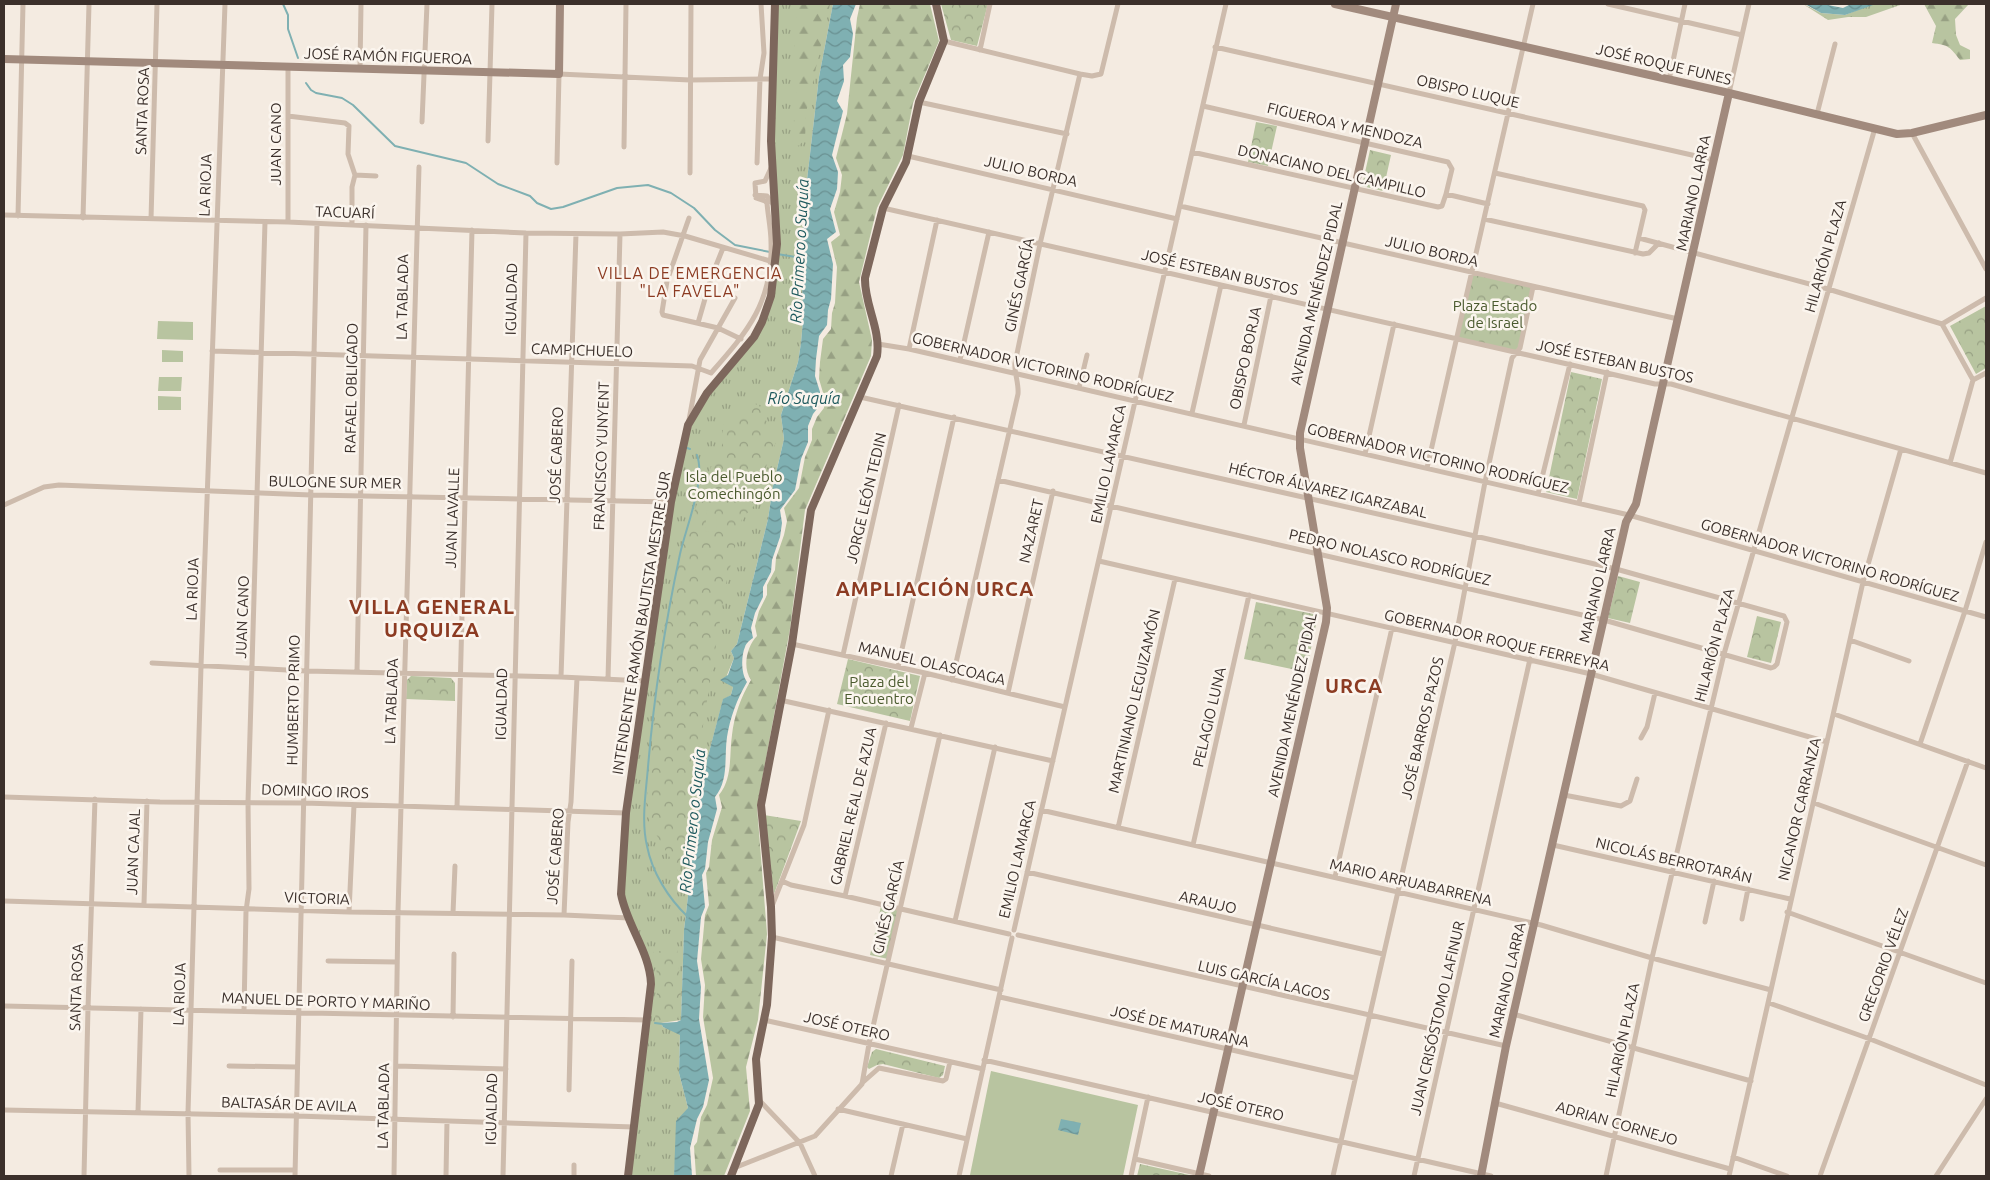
<svg xmlns="http://www.w3.org/2000/svg" width="1990" height="1180" font-family="Ubuntu,sans-serif">
<defs>
<pattern id="grass-tufts" width="24" height="20" patternUnits="userSpaceOnUse" patternTransform="scale(1.25)"><rect width="24" height="20" fill="#b8c4a0"/><path d="M3 7l-1-3M5 7V3M7 7l1-3M15 17l-1-3M17 17v-4M19 17l1-3" fill="none" stroke="#97a083"/></pattern>
<pattern id="forest-firs" width="22" height="20" patternUnits="userSpaceOnUse" patternTransform="scale(1.25)"><rect width="22" height="20" fill="#b8c4a0"/><path d="M5 1l3.5 6h-7zM16 11l3.5 6h-7z" fill="#97a083"/></pattern>
<pattern id="park-crowns" width="20" height="18" patternUnits="userSpaceOnUse" patternTransform="scale(1.25)"><rect width="20" height="18" fill="#b8c4a0"/><path d="M2 6a3 3 0 1 1 6 0M12 15a3 3 0 1 1 6 0" fill="none" stroke="#97a083"/></pattern>
<pattern id="water-waves" width="16" height="10" patternUnits="userSpaceOnUse" patternTransform="scale(1.25)"><rect width="16" height="10" fill="#7fb0b2"/><path d="M0 5q4-4 8 0t8 0" fill="none" stroke="#699091"/></pattern>
</defs>
<rect width="100%" height="100%" fill="#f4ebe1"/>
<path fill="url(#grass-tufts)" d="M775,4H833L819,77L807,180L806,213L801,239L803,320L801,343L798,362L781,415L784,439L773,486L768,519L737,644L731,651L734,658L727,675L733,687L731,695L723,700L707,760L697,820L684,930L681,1020L661,1023L663,1027L680,1034L679,1073L688,1108L676,1150L674,1176H628L651,984L624,906L626,813L671,502L688,425L698,406L754,337L774,279L771,141Z
M1803,4L1821,13L1845,15L1870,5L1903,4L1866,17H1848L1828,20Z"/>
<path fill="url(#forest-firs)" d="M798,4H830L806,113L805,140L798,146L792,141L797,88L794,50Z
M860,4H930L939,41L913,103L903,155L877,208L859,282L872,340L871,356L805,510L790,629L757,807L767,934L758,1020L746,1067L750,1111L724,1176H696L694,1146L697,1142L701,1117L707,1105L713,1078L703,1017L705,985L701,959L705,915L709,905L706,873L709,867L712,840L722,807L719,795C733,778 729,755 732,735C734,716 741,697 751,680C742,667 747,646 757,636L755,626L759,611L767,595V585L775,570L776,558L784,535L787,521L784,508L799,488L805,457L812,440V429L817,417L824,408V396L819,379L820,362L823,339L831,329L832,313L835,303L837,267L831,242L840,235L834,212L840,192L842,175L836,158L847,114L857,18Z
M1924,4H1969L1955,19L1956,35L1960,45L1970,50V59L1960,60C1950,47 1949,45 1932,43L1936,26Z"/>
<path fill="url(#park-crowns)" d="M941,4H988L977,46L951,40Z
M1256,122L1277,126L1268,166L1248,162Z
M1370,150L1391,155L1383,191L1362,186Z
M1473,273L1533,287L1517,352L1458,339Z
M1986,306V368L1976,374L1950,326Z
M1571,372L1602,379L1577,499L1546,492Z
M750,403L759,405L776,442L766,467L758,501L742,519L726,584L679,873L650,824L646,806L664,626L685,536L713,462L722,445L723,424Z
M1618,576L1640,582L1630,623L1608,618Z
M1256,602L1318,615L1306,672L1244,659Z
M1757,616L1781,622L1771,663L1747,657Z
M848,659L920,676L910,721L837,704Z
M411,676L451,678L455,683V701L406,699L407,680Z
M764,815L801,821L774,894Z
M881,906L899,910L888,959L870,955Z
M677,949L681,991L678,1018L667,1021L655,1020L658,979L653,952Z
M876,1049L945,1066L943,1075L939,1078L883,1064L877,1065L869,1069L867,1067L872,1052Z
M1140,1164L1194,1176H1137Z"/>
<path fill="#b8c4a0" d="M158,321L193,322V340L157,339Z
M162,350L183,351V362H162Z
M159,377H182L181,391H158Z
M158,396L181,397V410H158Z
M707,510L717,515L716,532L705,531Z
M991,1071L1138,1105L1123,1176L970,1175Z"/>
<path fill="url(#water-waves)" d="M833,4H856L850,19L853,34L850,57L843,65L844,81L837,101L843,111L832,155L838,172L837,189L830,209L836,232L827,239L833,264L831,299L828,310L827,325L819,336L816,359L815,376L820,392V405L813,414L808,426V442L801,459L795,490L780,510L782,523L780,537L772,560L771,572L763,587V597L755,613L751,628L753,638C750,640 746,643 745,647C741,656 741,674 747,682C737,699 730,718 727,737C724,758 729,780 715,797L717,809L708,842L705,869L702,875L705,907L701,917L697,961L701,987L699,1019L709,1080L703,1107L697,1119L690,1148L692,1176H674L676,1121L688,1108L679,1073L680,1035L663,1027L661,1023L677,1022L681,1020L684,930L697,820L707,760L723,699L731,695L733,687L720,680L728,675L734,658L731,651L737,644L768,519L773,486L784,439L781,415L798,362L801,343L803,320L801,239L806,213L807,180L819,77Z
M1805,4H1823L1843,8L1851,4H1876L1845,15L1821,13Z
M1061,1119L1081,1123L1078,1135L1058,1130Z"/>
<g fill="none" stroke-linecap="round" stroke-linejoin="round">
<path stroke="#7fb0b2" stroke-width="2" d="M283,4L288,15V29L298,58
M306,83L311,90L316,93L342,98L353,105L395,146L466,163L498,184L530,196L537,203L551,209L563,207L617,188L648,185L671,193L694,208L715,230L735,245L770,252
M777,254L802,258
M687,448L690,449
M688,917C668,898 652,872 647,846C641,821 646,792 648,767C654,695 665,624 680,554C686,527 706,480 697,455
M655,1023L663,1024"/>
<path stroke="#cdbbac" stroke-width="5" d="M1608,4L1742,35
M944,41L1080,74
M1215,47L1714,160
M980,50L990,4
M288,67V222
M360,68L361,4
M1669,80L1685,4
M1729,93L1749,4
M919,102L1067,134
M1203,106L1448,162L1452,169L1446,194
M1817,114L1835,44
M288,116L345,123L349,126L348,154L355,175L352,187V224
M422,122L427,4
M1912,133L1986,269
M488,141L492,4
M624,147L626,4
M1192,152L1438,207L1442,206L1446,194L1488,204
M908,156L1177,219
M557,163L559,74L690,80L772,79
M757,163L760,79L764,53L761,4
M690,173L691,4
M1495,173L1643,206L1645,210L1635,253
M355,175L376,176
M755,195L767,196L773,204
M1180,206L1678,319
M883,208L1655,384H1671L1986,473
M4,215L288,222L526,233L620,234L663,232L685,236L770,261
M18,216L23,4
M83,218L89,4
M689,218L667,281L662,312L663,315L718,328L741,339
M151,219L157,4
M1484,219L1643,254L1649,253L1659,243
M1639,238L1828,289L1942,324L1973,380L1986,373
M698,323L711,278L723,248
M1942,324L1986,298
M878,344L909,349L1629,515L1986,617
M909,349L937,220
M212,351L692,366L711,373C748,331 773,302 771,242C771,229 768,216 767,203L765,201L756,198L755,183L765,181L771,168
M960,360L989,232
M1079,388L1087,355
M860,397L1475,536L1616,569L1784,616L1787,622L1777,664L1774,667L1771,668L1604,620L998,480
M1192,413L1221,285
M689,420L700,360L735,298
M1244,425L1271,296
M1365,454L1394,324
M1950,463L1973,380
M1427,468L1533,4
M1538,494L1570,364
M1579,503L1607,372
M4,505L44,487L59,485L311,495L671,502
M1099,561L1591,674L1827,742
M1850,640L1909,661
M792,644L925,673L1065,707
M843,655L899,405
M152,663L306,671L561,677L645,681
M898,667L954,417
M357,672L366,225
M561,677L576,234
M608,679L620,234
M952,680L1018,394C1019,383 1014,373 1015,363L1040,244L1080,74L1092,76L1101,74L1118,4
M1008,693L1053,491
M780,700L1053,761
M1834,714L1986,768
M911,728L925,673
M1641,738L1647,727L1655,693
M1920,744L1965,611L1986,542
M1564,795L1621,806L1630,801L1637,779
M4,797L160,802L304,803L626,813
M1814,803L1986,865
M457,808L472,230
M1041,810L1541,925L1652,958L1771,990
M1118,828L1175,579
M1193,845L1249,595
M1553,845L1790,899
M1027,872L1383,954
M1335,877L1392,628
M782,881L791,885L845,896L1009,934
M845,896L886,723
M4,901L349,912L564,915L629,918
M144,904L147,801
M772,906L804,825L829,710
M349,912L354,805
M1787,912L1986,983
M453,913L455,866
M564,915L568,822L571,802L577,678
M1742,919L1748,889
M955,921L995,747
M1705,922L1714,881
M1014,930L1226,4
M1018,935L1506,1046
M772,937L1001,990
M328,961L397,962
M1000,997L1355,1078
M1769,1003L1870,1039L1986,1085
M4,1006C218,1010 433,1017 647,1020
M244,1011L246,911L249,889L248,802L265,222
M1513,1014L1751,1081
M453,1017L454,954
M764,1020L983,1069
M984,1060L1491,1176
M229,1066L297,1067
M396,1066L506,1069
M862,1083L879,1068L943,1081L946,1079L950,1062
M569,1090L572,961
M759,1100L800,1143L815,1176
M1495,1103L1730,1169
M838,1109L967,1139
M4,1110L296,1116L634,1127
M138,1112L141,1009
M1733,1157L1787,1176
M1135,1159L1209,1176
M734,1168L815,1136L862,1084L869,1044L940,735
M220,1170H295
M84,1176L88,1008L95,799
M189,1176L188,1113L201,666L225,4
M295,1176L317,224
M394,1176L398,912L419,167
M446,1176L447,1121
M503,1176L526,233
M574,1176V1165
M891,1176L903,1124
M959,1176L1012,938
M1131,1176L1148,1097
M1333,1176L1455,642L1485,482L1512,358L1520,348L1533,287
M1414,1176L1530,659
M1606,1176L1652,958L1724,654L1875,128
M1729,1176L1863,582L1901,449
M1820,1176L1968,761
M1936,1176L1986,1099"/>
<path stroke="#a18a7d" stroke-width="8" d="M1335,4L1729,93L1897,134L1912,133L1986,115
M4,59L559,74L560,4
M1199,1176L1326,622L1327,608L1300,448V433L1396,4
M1481,1176L1506,1046L1626,522L1636,504C1666,367 1699,231 1729,93"/>
<path stroke="#7d675c" stroke-width="8" d="M628,1176L651,984C650,952 627,926 621,894L626,813L671,502L688,425L707,393L754,337L762,322L771,296L777,244L771,141L775,4
M731,1176L759,1104L756,1059L767,1005L772,937L771,907L761,805L792,644L811,510L877,356C881,329 864,304 865,278L883,208L906,162L919,102L944,41L936,4"/>
</g>
<g text-anchor="middle" dominant-baseline="central" stroke-width="5" stroke-linejoin="round" paint-order="stroke">
<g font-size="15" fill="#3b302b" stroke="#fbf5ee">
<text transform="translate(388 56) rotate(2)">JOSÉ RAMÓN FIGUEROA</text>
<text transform="translate(1664 64) rotate(13)">JOSÉ ROQUE FUNES</text>
<text transform="translate(1468 91) rotate(13)">OBISPO LUQUE</text>
<text transform="translate(142 111) rotate(-88)">SANTA ROSA</text>
<text transform="translate(1345 125) rotate(13)">FIGUEROA Y MENDOZA</text>
<text transform="translate(275 144) rotate(-90)">JUAN CANO</text>
<text transform="translate(1031 171) rotate(13)">JULIO BORDA</text>
<text transform="translate(1332 171) rotate(13)">DONACIANO DEL CAMPILLO</text>
<text transform="translate(205 185) rotate(-88)">LA RIOJA</text>
<text transform="translate(1693 193) rotate(-78)">MARIANO LARRA</text>
<text transform="translate(345 212) rotate(2)">TACUARÍ</text>
<text transform="translate(1432 251) rotate(13)">JULIO BORDA</text>
<text transform="translate(1825 256) rotate(-74)">HILARIÓN PLAZA</text>
<text transform="translate(1220 272) rotate(13)">JOSÉ ESTEBAN BUSTOS</text>
<text transform="translate(1019 285) rotate(-78)">GINÉS GARCÍA</text>
<text transform="translate(1316 293) rotate(-77)">AVENIDA MENÉNDEZ PIDAL</text>
<text transform="translate(402 297) rotate(-89)">LA TABLADA</text>
<text transform="translate(511 299) rotate(-89)">IGUALDAD</text>
<text transform="translate(582 350) rotate(2)">CAMPICHUELO</text>
<text transform="translate(1245 358) rotate(-78)">OBISPO BORJA</text>
<text transform="translate(1615 361) rotate(12)">JOSÉ ESTEBAN BUSTOS</text>
<text transform="translate(1043 367) rotate(13)">GOBERNADOR VICTORINO RODRÍGUEZ</text>
<text transform="translate(351 388) rotate(-89)">RAFAEL OBLIGADO</text>
<text transform="translate(556 455) rotate(-88)">JOSÉ CABERO</text>
<text transform="translate(601 456) rotate(-88)">FRANCISCO YUNYENT</text>
<text transform="translate(1438 458) rotate(13)">GOBERNADOR VICTORINO RODRÍGUEZ</text>
<text transform="translate(1108 464) rotate(-78)">EMILIO LAMARCA</text>
<text transform="translate(335 482) rotate(1)">BULOGNE SUR MER</text>
<text transform="translate(1328 490) rotate(13)">HÉCTOR ÁLVAREZ IGARZABAL</text>
<text transform="translate(866 498) rotate(-77)">JORGE LEÓN TEDIN</text>
<text transform="translate(452 518) rotate(-88)">JUAN LAVALLE</text>
<text transform="translate(1031 531) rotate(-77)">NAZARET</text>
<text transform="translate(1390 557) rotate(13)">PEDRO NOLASCO RODRÍGUEZ</text>
<text transform="translate(1830 560) rotate(16)">GOBERNADOR VICTORINO RODRÍGUEZ</text>
<text transform="translate(1597 585) rotate(-77)">MARIANO LARRA</text>
<text transform="translate(192 589) rotate(-88)">LA RIOJA</text>
<text transform="translate(242 617) rotate(-88)">JUAN CANO</text>
<text transform="translate(641 623) rotate(-81)">INTENDENTE RAMÓN BAUTISTA MESTRE SUR</text>
<text transform="translate(1497 640) rotate(13)">GOBERNADOR ROQUE FERREYRA</text>
<text transform="translate(1714 645) rotate(-75)">HILARIÓN PLAZA</text>
<text transform="translate(932 663) rotate(13)">MANUEL OLASCOAGA</text>
<text transform="translate(293 700) rotate(-89)">HUMBERTO PRIMO</text>
<text transform="translate(391 701) rotate(-88)">LA TABLADA</text>
<text transform="translate(1134 701) rotate(-77)">MARTINIANO LEGUIZAMÓN</text>
<text transform="translate(501 704) rotate(-89)">IGUALDAD</text>
<text transform="translate(1292 705) rotate(-78)">AVENIDA MENÉNDEZ PIDAL</text>
<text transform="translate(1209 717) rotate(-77)">PELAGIO LUNA</text>
<text transform="translate(1422 728) rotate(-77)">JOSÉ BARROS PAZOS</text>
<text transform="translate(315 791) rotate(2)">DOMINGO IROS</text>
<text transform="translate(853 806) rotate(-77)">GABRIEL REAL DE AZUA</text>
<text transform="translate(1799 809) rotate(-77)">NICANOR CARRANZA</text>
<text transform="translate(133 852) rotate(-88)">JUAN CAJAL</text>
<text transform="translate(555 856) rotate(-86)">JOSÉ CABERO</text>
<text transform="translate(1017 859) rotate(-77)">EMILIO LAMARCA</text>
<text transform="translate(1674 860) rotate(13)">NICOLÁS BERROTARÁN</text>
<text transform="translate(1411 882) rotate(13)">MARIO ARRUABARRENA</text>
<text transform="translate(317 898) rotate(2)">VICTORIA</text>
<text transform="translate(1208 902) rotate(13)">ARAUJO</text>
<text transform="translate(888 907) rotate(-77)">GINÉS GARCÍA</text>
<text transform="translate(1883 965) rotate(-70)">GREGORIO VÉLEZ</text>
<text transform="translate(1264 980) rotate(13)">LUIS GARCÍA LAGOS</text>
<text transform="translate(1507 980) rotate(-77)">MARIANO LARRA</text>
<text transform="translate(76 987) rotate(-88)">SANTA ROSA</text>
<text transform="translate(179 994) rotate(-88)">LA RIOJA</text>
<text transform="translate(326 1001) rotate(2)">MANUEL DE PORTO Y MARIÑO</text>
<text transform="translate(1437 1018) rotate(-77)">JUAN CRISÓSTOMO LAFINUR</text>
<text transform="translate(847 1026) rotate(13)">JOSÉ OTERO</text>
<text transform="translate(1180 1026) rotate(13)">JOSÉ DE MATURANA</text>
<text transform="translate(1622 1040) rotate(-78)">HILARIÓN PLAZA</text>
<text transform="translate(289 1104) rotate(2)">BALTASÁR DE AVILA</text>
<text transform="translate(383 1106) rotate(-89)">LA TABLADA</text>
<text transform="translate(1241 1106) rotate(13)">JOSÉ OTERO</text>
<text transform="translate(491 1109) rotate(-89)">IGUALDAD</text>
<text transform="translate(1617 1123) rotate(16)">ADRIAN CORNEJO</text>
</g>
<g font-size="15" fill="#4a5a2e" stroke="#fbf5ee">
<text x="1495" y="305">Plaza Estado<tspan x="1495" dy="17">de Israel</tspan></text>
<text x="734" y="476">Isla del Pueblo<tspan x="734" dy="17">Comechingón</tspan></text>
<text x="879" y="681">Plaza del<tspan x="879" dy="17">Encuentro</tspan></text>
</g>
<g font-size="16" font-style="italic" fill="#1f5a5e" stroke="#fbf5ee">
<text transform="translate(799 251) rotate(-87)">Río Primero o Suquía</text>
<text x="804" y="398">Río Suquía</text>
<text transform="translate(692 821) rotate(-84)">Río Primero o Suquía</text>
</g>
<g font-size="16" letter-spacing="1" fill="#8c3b22" stroke="#fbf5ee">
<text x="690" y="273">VILLA DE EMERGENCIA<tspan x="690" dy="18">"LA FAVELA"</tspan></text>
</g>
<g font-size="20" font-weight="bold" letter-spacing="1" fill="#8c3b22" stroke="#fbf5ee">
<text x="935" y="588">AMPLIACIÓN URCA</text>
<text x="432" y="606">VILLA GENERAL<tspan x="432" dy="23">URQUIZA</tspan></text>
<text x="1354" y="685">URCA</text>
</g>
</g>
<rect width="1990" height="1180" fill="none" stroke="#3b302b" stroke-width="10"/>
</svg>
